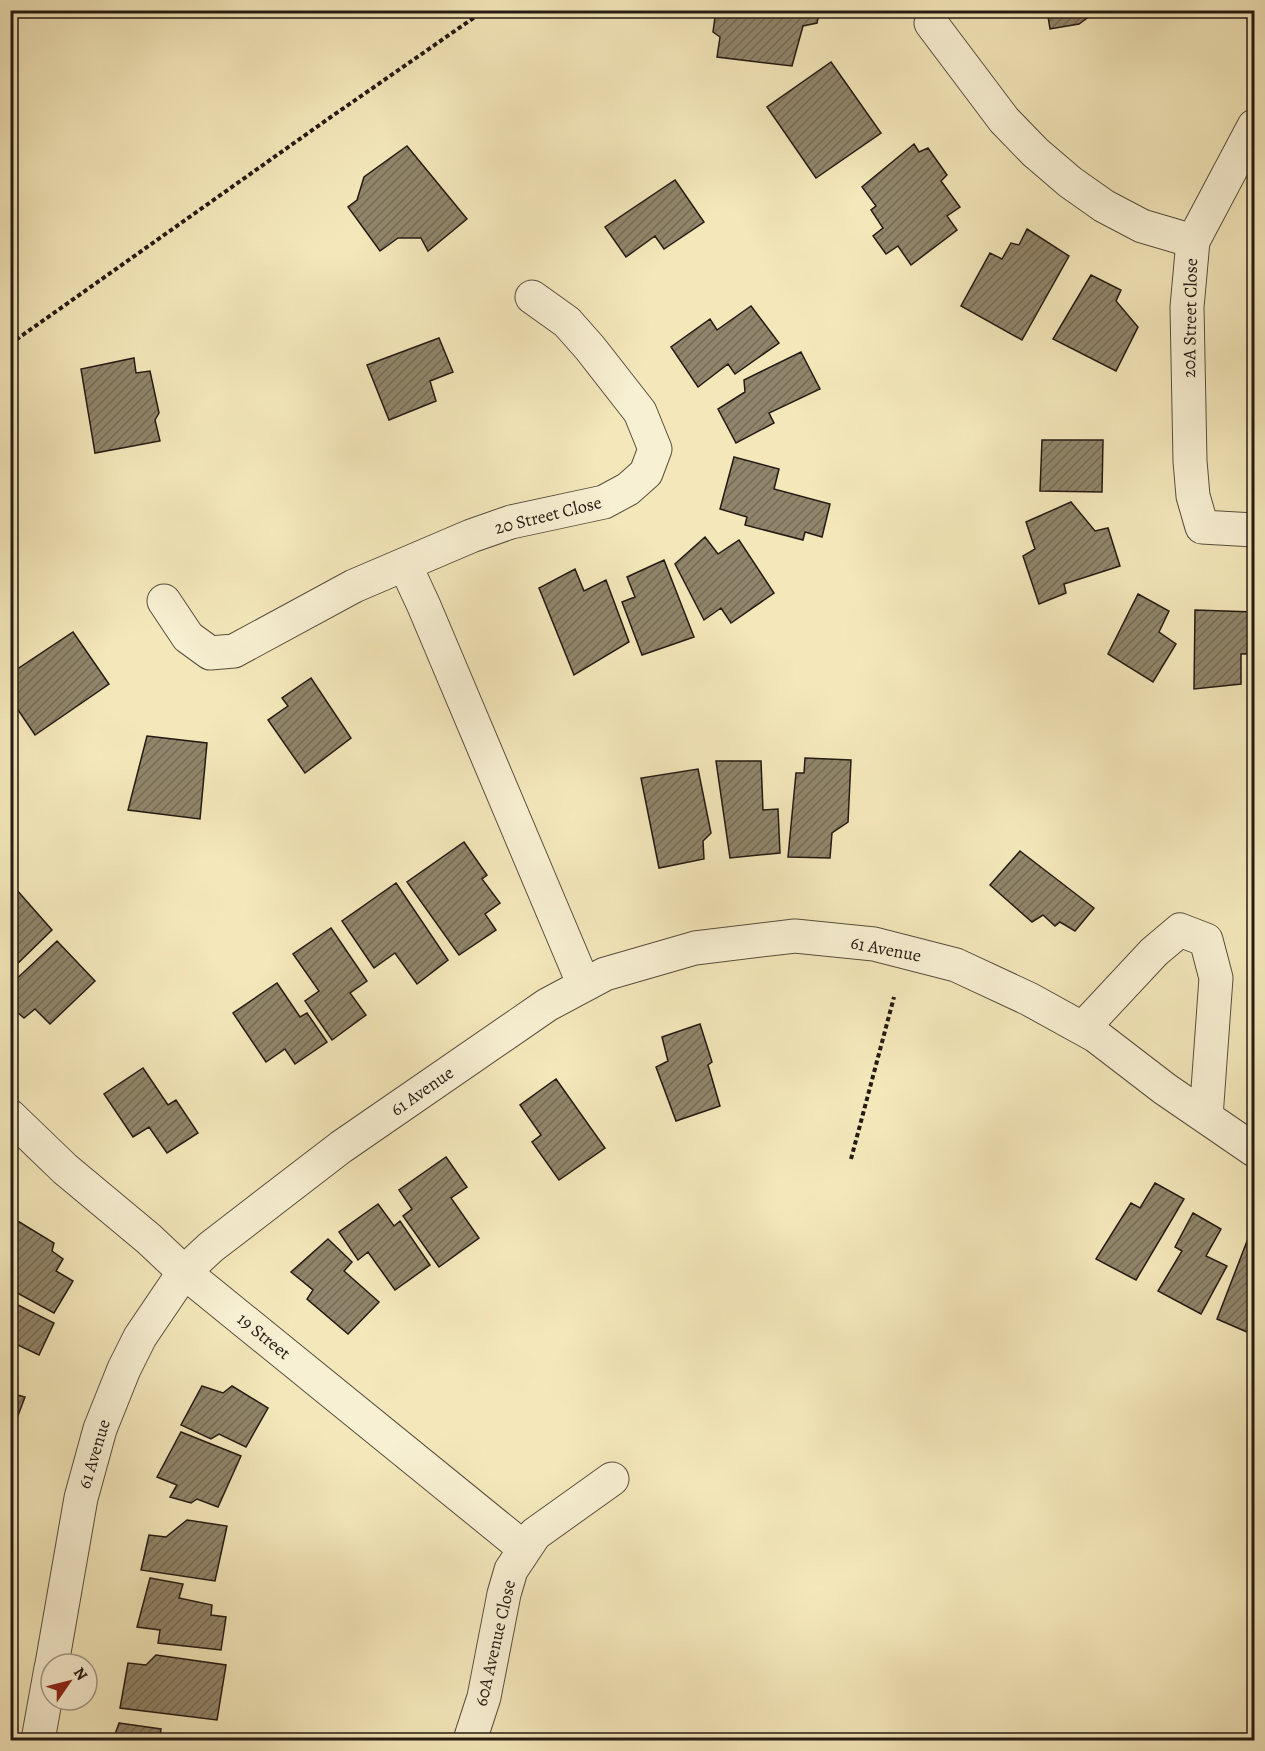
<svg xmlns="http://www.w3.org/2000/svg" width="1265" height="1751" font-family="Alegreya,serif">
<defs>
<pattern id="building-hatch" width="6" height="6" patternUnits="userSpaceOnUse" patternTransform="scale(1.5)"><rect width="6" height="6" fill="#90856a"/><path d="M-1 1l2-2M0 6l6-6M5 7l2-2" fill="none" stroke="#756c56"/></pattern>
</defs>
<rect width="100%" height="100%" fill="#f4e8bb"/>
<filter id="stains"><feTurbulence type="fractalNoise" baseFrequency=".00333" numOctaves="4"/><feColorMatrix values="0 0 0 0 .2 0 0 0 0 .09 0 0 0 0 .02 0 0 0 .5 -.17"/></filter>
<radialGradient id="worn" r=".72"><stop offset=".6" stop-color="#630" stop-opacity="0"/><stop offset="1" stop-color="#630" stop-opacity=".3"/></radialGradient>
<path fill="url(#building-hatch)" stroke="#241a13" stroke-width="1.5" d="M716,10H820L817,23L803,26L792,66L717,57L720,37L713,32Z
M1047,10H1098L1079,24L1050,29Z
M831,62L881,133L816,178L767,107Z
M914,144L919,152L928,148L947,175L941,181L960,207L947,216L957,230L911,265L898,246L886,254L873,236L883,228L871,210L876,206L862,187Z
M407,146L467,219L428,251L421,238H398L380,251L348,207L357,200L364,177Z
M675,180L704,222L664,249L655,236L626,257L605,227Z
M1027,229L1069,256L1022,340L961,306L990,253L1002,259L1011,243L1019,245Z
M1091,275L1121,290L1116,301L1138,327L1116,371L1053,339Z
M751,306L779,343L735,374L728,364L698,387L671,347L710,319L717,330Z
M1254,313V343H1249Z
M439,338L453,372L430,381L436,401L389,420L367,365Z
M801,352L820,389L769,413L774,423L736,443L718,409L745,392L744,380Z
M1253,355H1254V410L1252,409Z
M134,358L136,373L150,371L159,413L155,420L160,441L95,453L81,369Z
M1042,440H1103L1102,492L1040,491Z
M734,457L779,469L774,489L830,504L822,537L805,532L803,540L745,525L747,517L720,509Z
M1071,502L1095,531L1108,528L1120,566L1064,584L1066,593L1039,604L1023,556L1035,549L1026,522Z
M705,537L718,554L739,540L774,593L731,623L721,608L704,620L675,564Z
M664,560L694,637L642,655L622,602L635,597L627,577Z
M575,569L584,591L606,580L629,642L574,675L539,588Z
M1138,594L1169,611L1159,632L1176,644L1153,682L1108,654Z
M1195,610L1254,612V654H1241V684L1194,689Z
M73,632L109,684L35,735L10,698V674Z
M311,678L351,738L305,773L268,720L288,706L282,698Z
M147,736L207,743L200,819L128,810Z
M805,758L851,760L848,822L832,833L830,858L788,857L796,773H804Z
M716,761H761L763,810L778,809L780,853L730,858Z
M698,769L711,833L703,841L704,859L659,868L641,778Z
M464,842L487,875L482,879L500,903L485,914L496,930L459,955L407,882Z
M1020,851L1094,908L1075,931L1060,922L1055,926L1043,915L1032,922L990,885Z
M396,883L448,960L417,984L395,953L374,968L342,921Z
M15,888L52,930L10,971V892Z
M331,928L367,981L350,993L366,1015L332,1040L305,1001L319,991L293,954Z
M57,941L95,981L50,1024L35,1009L24,1018L10,1006V985Z
M277,983L300,1017L307,1013L327,1042L295,1064L285,1049L266,1062L233,1013Z
M700,1024L712,1062L708,1065L720,1106L676,1121L656,1067L668,1061L662,1037Z
M143,1068L168,1105L176,1100L198,1133L167,1153L149,1127L133,1137L104,1094Z
M556,1079L605,1148L559,1180L532,1142L541,1135L520,1105Z
M446,1157L467,1187L451,1198L479,1238L439,1267L403,1216L412,1209L399,1190Z
M1155,1183L1184,1199L1136,1280L1096,1259L1131,1203L1140,1208Z
M378,1204L394,1226L400,1221L430,1265L395,1290L368,1252L358,1260L339,1232Z
M1193,1213L1221,1229L1206,1256L1227,1266L1201,1314L1158,1291L1182,1251L1175,1247Z
M16,1220L54,1243L52,1251L63,1259L56,1271L73,1281L54,1313L10,1289V1229Z
M1249,1236L1254,1238V1335L1217,1319Z
M328,1239L352,1262L344,1271L379,1302L348,1334L307,1299L313,1290L291,1272Z
M10,1301L54,1323L39,1355L16,1344L10,1355Z
M202,1386L223,1393L232,1386L268,1408L246,1447L219,1434L211,1439L181,1425Z
M10,1393L25,1397L11,1434H10Z
M181,1432L241,1456L218,1507L197,1499L191,1503L170,1497L177,1485L157,1477Z
M187,1520L227,1526L215,1581L141,1570L149,1535L166,1537Z
M150,1578L183,1584L179,1598L212,1605L211,1615L226,1617L221,1650L158,1643L160,1630L137,1627Z
M156,1655L226,1665L217,1720L120,1708L128,1663L146,1665Z
M119,1723L161,1729L160,1737L181,1740H113Z"/>
<g fill="none" stroke-linecap="round" stroke-linejoin="round">
<g stroke="#584e3d" stroke-width="35">
<path id="minor" d="M931,23L1004,120L1035,152L1070,182L1104,206L1142,226L1193,241
M1254,126L1193,241L1187,307L1190,461L1193,496L1202,527L1254,530
M405,565L424,606L584,985
M164,601L188,637L210,653L234,651L354,586L471,536L511,522L604,502L628,489L646,473L655,449L640,412L590,348L567,322L532,297
M1083,1028L1154,952L1180,930L1206,940L1216,978L1206,1117
M10,1116L65,1169L149,1239L184,1272L524,1548
M52,1664L81,1498L100,1429L124,1369L140,1337L184,1272L211,1247L341,1147L547,1005L605,974L695,948L795,936L874,944L956,965L1029,999L1096,1036L1165,1089L1254,1150
M38,1740L51,1668
M470,1740L484,1697L504,1594L511,1570L535,1534L612,1479"/>
</g>
<path stroke="#241a13" stroke-width="4" stroke-dasharray="4.5 3" stroke-linecap="butt" d="M10,344L328,119L485,10
M851,1159L894,997"/>
<use href="#minor" stroke="#f8f0d3" stroke-width="33"/>
</g>
<g text-anchor="middle" dominant-baseline="central" stroke-width="4.5" stroke-linejoin="round" paint-order="stroke">
<g font-size="18" fill="#241a13" stroke="#f8f0d3">
<text transform="translate(1190 318) rotate(-89)">20A Street Close</text>
<text transform="translate(548 515) rotate(-14)">20 Street Close</text>
<text transform="translate(886 949) rotate(11)">61 Avenue</text>
<text transform="translate(422 1091) rotate(-35)">61 Avenue</text>
<text transform="translate(264 1336) rotate(39)">19 Street</text>
<text transform="translate(94 1454) rotate(-73)">61 Avenue</text>
<text transform="translate(495 1643) rotate(-77)">60A Avenue Close</text>
</g>
</g>
<rect width="1265" height="1751" fill="none" stroke="#f4e8bb" stroke-width="36"/>
<rect x="12" y="12" width="1241" height="1727" fill="none" stroke="#241a13" stroke-width="3"/>
<rect x="18" y="18" width="1229" height="1715" fill="none" stroke="#241a13" stroke-width="1.5"/>
<g transform="translate(69 1682) rotate(55)"><circle r="28" fill="#f8f0d3" stroke="#a39a86" stroke-width="1.5"/>
<path d="M0-4.5L10 22L0 15L-10 22Z" fill="#8f2418"/>
<text y="-9" font-size="16" font-weight="bold" text-anchor="middle" fill="#241a13">N</text>
</g>
<rect width="100%" height="100%" filter="url(#stains)"/>
<rect width="100%" height="100%" fill="url(#worn)"/>
</svg>
